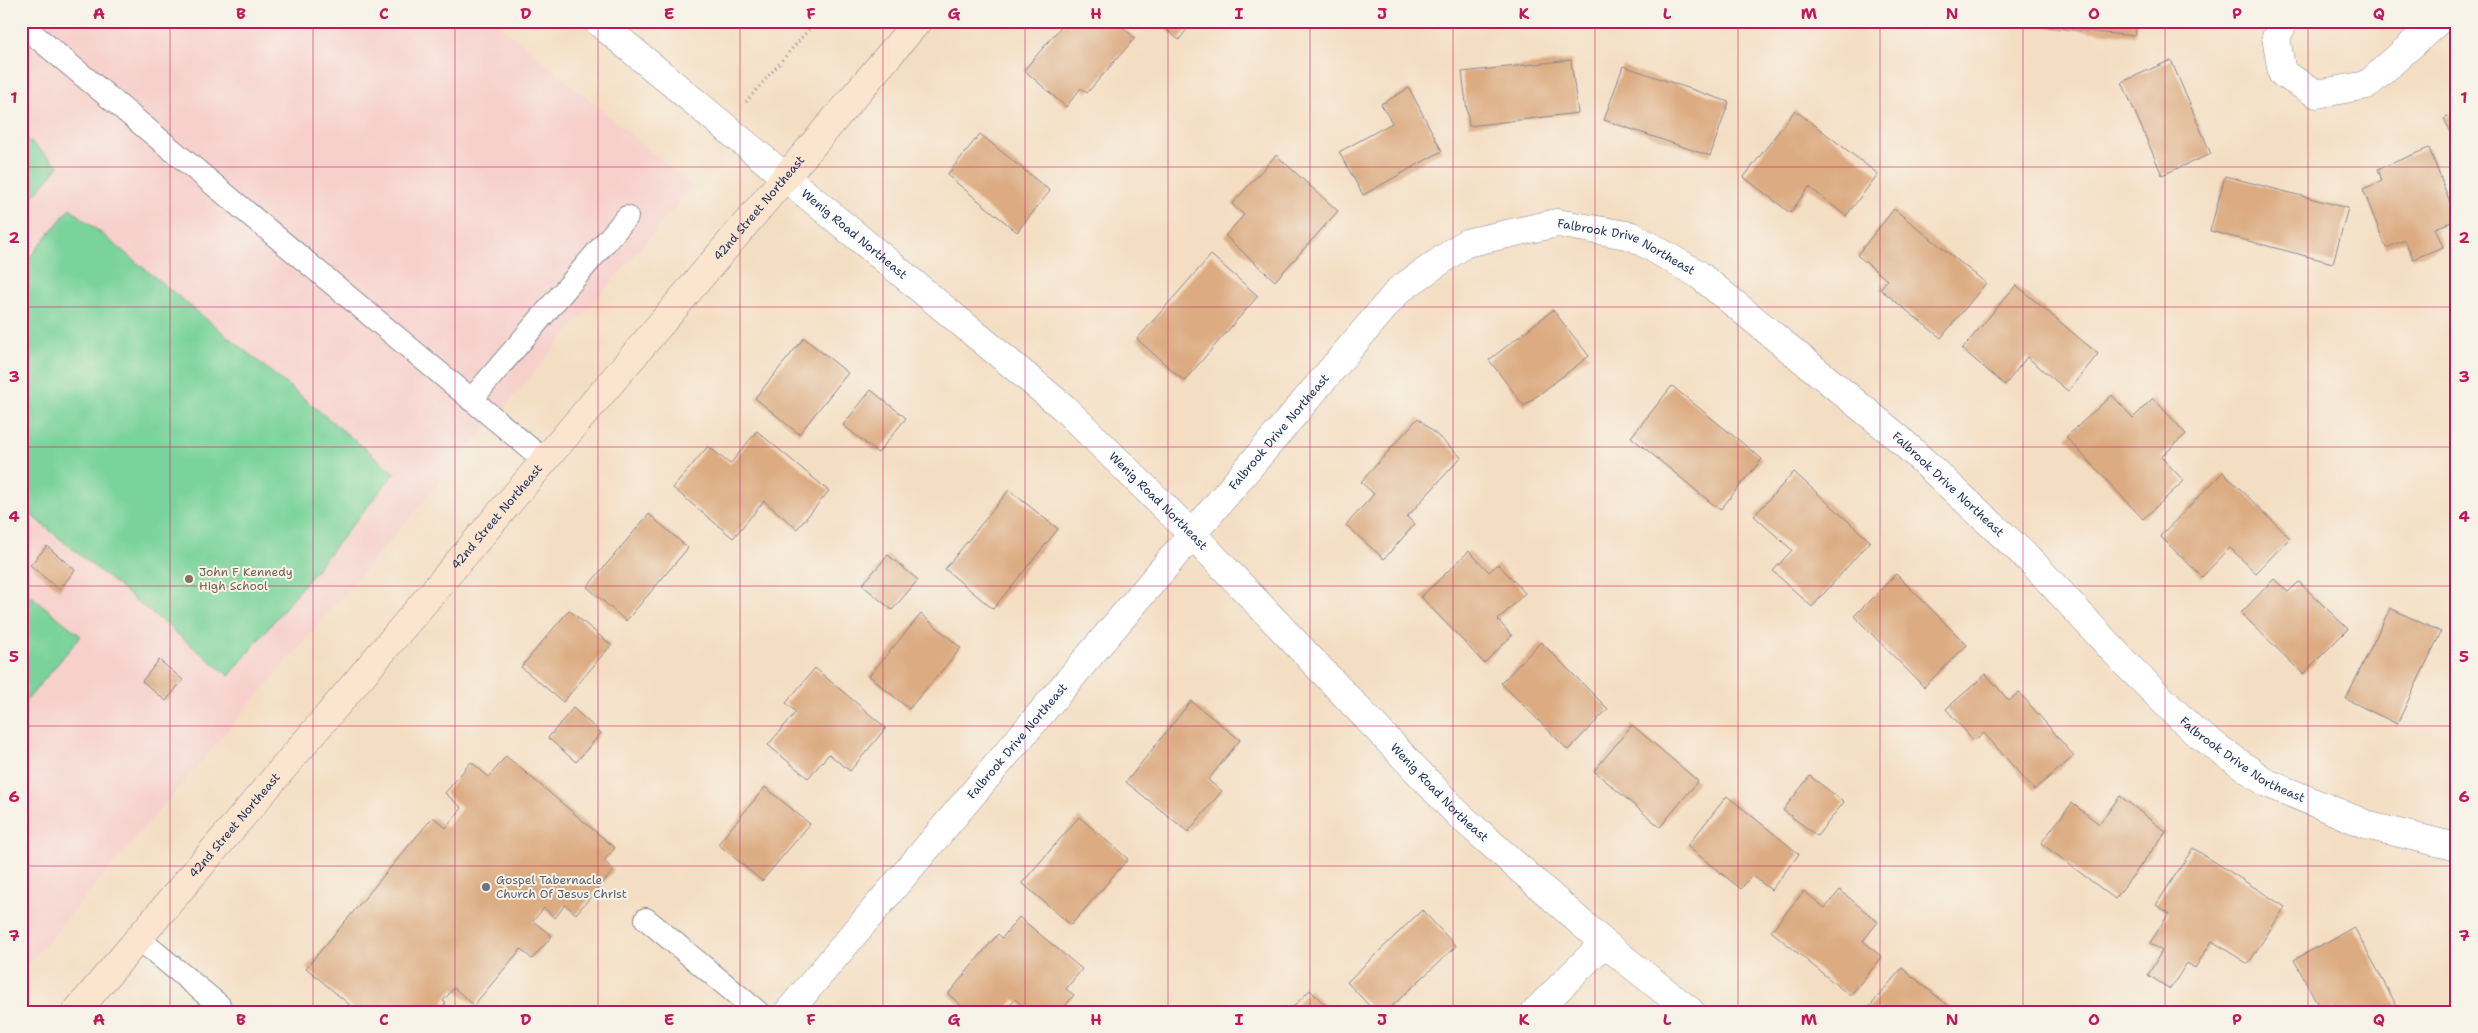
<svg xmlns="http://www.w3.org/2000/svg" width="2478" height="1033" font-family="'Shantell Sans',sans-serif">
<rect width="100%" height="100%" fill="#f7f3e8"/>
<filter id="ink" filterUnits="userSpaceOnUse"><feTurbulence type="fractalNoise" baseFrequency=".02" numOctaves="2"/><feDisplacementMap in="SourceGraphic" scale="10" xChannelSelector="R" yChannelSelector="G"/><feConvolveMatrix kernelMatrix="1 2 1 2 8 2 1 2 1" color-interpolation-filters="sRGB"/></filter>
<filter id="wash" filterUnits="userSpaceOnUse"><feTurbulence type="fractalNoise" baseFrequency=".0096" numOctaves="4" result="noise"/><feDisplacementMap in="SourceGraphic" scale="20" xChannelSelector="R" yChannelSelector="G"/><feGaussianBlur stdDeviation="1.12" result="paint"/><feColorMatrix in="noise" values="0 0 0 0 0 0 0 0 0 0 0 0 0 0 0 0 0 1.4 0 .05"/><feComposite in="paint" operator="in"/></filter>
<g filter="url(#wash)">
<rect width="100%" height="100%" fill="#f4dec3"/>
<path fill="#f7d0cc" d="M21,21H494L693,186L21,972Z"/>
<path fill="#79d39a" stroke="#4a817c" d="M21,134L59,166L21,210Z
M70,208L395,473L229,676L21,507V268Z
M21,588L81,636L21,707Z"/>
<g id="blocks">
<path fill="#dcab81" d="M1066,21H1115L1135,38L1087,93L1081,88L1066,107L1024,70Z
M1156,21H1193L1179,40Z
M2047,21H2137L2135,36L2046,27Z
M1571,60L1578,113L1469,126L1462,72Z
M2171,60L2211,154L2162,175L2122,82Z
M1623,66L1729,102L1710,156L1604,120Z
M1409,88L1442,151L1363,195L1339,152L1392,123L1381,104Z
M1795,110L1878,174L1846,216L1809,187L1790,213L1744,177Z
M2457,112V144L2444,119Z
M980,134L1050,191L1017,232L947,175Z
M2429,148L2457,220L2435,228L2443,247L2413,259L2405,240L2386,248L2363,189L2382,181L2378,169Z
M1276,155L1338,211L1275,281L1225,236L1244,215L1232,204Z
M2225,176L2348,208L2333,263L2210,231Z
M1894,209L1986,283L1941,338L1880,289L1887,280L1857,255Z
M1211,255L1258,296L1184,381L1137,339Z
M2016,285L2098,354L2068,391L2027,357L2005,385L1962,349Z
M1553,310L1589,356L1524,406L1489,360Z
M804,338L848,373L799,434L755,398Z
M1672,386L1762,459L1720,510L1631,437Z
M871,390L906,418L878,453L843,425Z
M2112,395L2133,418L2153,398L2186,434L2161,457L2184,481L2143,519L2066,437Z
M1418,418L1461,457L1407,517L1415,524L1384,559L1346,525L1374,494L1361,482Z
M757,431L829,491L797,529L764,501L733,538L673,488L708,446L730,464Z
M1794,472L1870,541L1812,607L1773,571L1792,550L1754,516Z
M2223,472L2290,538L2256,573L2230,548L2202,577L2160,536Z
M1009,490L1058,529L993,609L945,569Z
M649,514L688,548L626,621L587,587Z
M47,546L75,570L59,590L30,565Z
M1469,551L1489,572L1498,564L1525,593L1498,620L1512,636L1484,663L1421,597Z
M888,555L918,580L892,610L862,585Z
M1896,574L1967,645L1924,687L1854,616Z
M2274,579L2288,592L2299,582L2348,629L2303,674L2241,613Z
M2390,608L2441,632L2397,724L2346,699Z
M569,610L611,645L563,702L521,667Z
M921,614L961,648L909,709L869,676Z
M1541,642L1608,709L1568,750L1501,683Z
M159,660L183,680L166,701L142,681Z
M815,668L886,728L850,771L829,754L808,778L768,745L796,712L786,703Z
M1986,674L2009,701L2019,692L2074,756L2034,790L1984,733L1974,741L1946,709Z
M1191,701L1240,740L1208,780L1222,791L1188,832L1126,782Z
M573,708L601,733L576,762L548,738Z
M1632,725L1698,781L1660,827L1594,771Z
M506,756L615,848L604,861L614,870L576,914L565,905L555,918L544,908L533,921L552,936L532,959L521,949L474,1005L454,988L443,1001L446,1003L439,1012H358L306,968L433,817L446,828L462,808L445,793L471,762L489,777Z
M1810,776L1844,802L1817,836L1783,810Z
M765,787L810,824L762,881L718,844Z
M1727,796L1799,854L1771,890L1752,875L1741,889L1687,846Z
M2120,796L2166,832L2115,899L2041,843L2072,803L2099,824Z
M1079,817L1128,859L1071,925L1022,883Z
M2193,848L2285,907L2248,964L2212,941L2195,968L2187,963L2170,989L2148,975L2162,951L2150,943L2169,913L2156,905Z
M1840,890L1878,922L1863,941L1882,957L1850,996L1771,931L1804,891L1825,908Z
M1422,910L1456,946L1386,1012H1375L1347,982Z
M1019,917L1082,969L1066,989L1074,995L1060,1012H1030L1015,999L1004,1012H969L948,994L998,934L1002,938Z
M2354,927L2400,1012H2336L2334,1008L2322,1012L2294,960Z
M1902,968L1956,1012L1867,1010Z
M1310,990L1332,1012H1288Z"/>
</g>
</g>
<g filter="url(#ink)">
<use href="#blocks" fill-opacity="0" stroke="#888690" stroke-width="1"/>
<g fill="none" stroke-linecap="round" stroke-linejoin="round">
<g stroke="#888690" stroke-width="24">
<path id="service" d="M21,24L544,460
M471,400L627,217
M646,919L758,1012
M138,938L219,1005L213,1012"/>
</g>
<g stroke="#888690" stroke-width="29">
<g id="minor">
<path d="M2285,21L2276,37L2282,73L2317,94L2367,85L2438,21"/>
<path id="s1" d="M788,1012L1399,290L1466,243L1557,223L1632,236L1698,274L1895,435L2032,562L2126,664L2193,730L2267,783L2370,826L2457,847"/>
<path d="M1535,1012L1604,943"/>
</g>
</g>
<g stroke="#888690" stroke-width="29">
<g id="tertiary">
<path id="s2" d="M597,21L1063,407L1193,535L1459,815L1604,943L1691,1012"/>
</g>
</g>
<g stroke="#888690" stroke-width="29">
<g id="secondary">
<path id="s3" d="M76,1012L918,21"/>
</g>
</g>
<path stroke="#888690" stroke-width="3" stroke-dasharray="1 4" stroke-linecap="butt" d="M746,102L816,21"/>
<use href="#service" stroke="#fff" stroke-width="22"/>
<use href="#minor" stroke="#fff" stroke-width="28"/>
<use href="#tertiary" stroke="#fff" stroke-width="28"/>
<use href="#secondary" stroke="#fce5cf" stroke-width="28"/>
</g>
</g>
<path fill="none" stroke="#c2185b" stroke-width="1" stroke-opacity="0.55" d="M170,21V1012M313,21V1012M455,21V1012M598,21V1012M740,21V1012M883,21V1012M1025,21V1012M1168,21V1012M1310,21V1012M1453,21V1012M1595,21V1012M1738,21V1012M1880,21V1012M2023,21V1012M2165,21V1012M2308,21V1012M21,167H2457M21,307H2457M21,447H2457M21,586H2457M21,726H2457M21,866H2457"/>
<circle fill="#8d6e63" stroke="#f7f3e8" stroke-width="2" cx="189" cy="579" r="5"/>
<circle fill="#6b7280" stroke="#f7f3e8" stroke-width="2" cx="486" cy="887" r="5"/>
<g text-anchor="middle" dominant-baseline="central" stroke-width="4" stroke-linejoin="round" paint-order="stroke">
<g font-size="12" fill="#1b2f5e" stroke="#f7f3e8">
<text stroke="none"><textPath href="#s3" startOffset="1055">42nd Street Northeast</textPath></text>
<text stroke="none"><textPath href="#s2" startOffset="334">Wenig Road Northeast</textPath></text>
<text stroke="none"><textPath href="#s1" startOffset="1195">Falbrook Drive Northeast</textPath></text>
<text stroke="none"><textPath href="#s1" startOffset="760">Falbrook Drive Northeast</textPath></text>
<text stroke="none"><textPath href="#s1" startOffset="1600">Falbrook Drive Northeast</textPath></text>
<text stroke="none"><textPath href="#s2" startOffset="739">Wenig Road Northeast</textPath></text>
<text stroke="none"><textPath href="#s3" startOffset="650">42nd Street Northeast</textPath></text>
<text stroke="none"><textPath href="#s1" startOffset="355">Falbrook Drive Northeast</textPath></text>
<text stroke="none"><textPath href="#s1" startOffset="2005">Falbrook Drive Northeast</textPath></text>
<text stroke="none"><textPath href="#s2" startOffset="1144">Wenig Road Northeast</textPath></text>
<text stroke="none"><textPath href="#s3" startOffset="245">42nd Street Northeast</textPath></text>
</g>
<g font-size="12" fill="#785e54" stroke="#f7f3e8" text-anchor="start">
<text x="199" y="572">John F Kennedy<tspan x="199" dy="14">High School</tspan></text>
</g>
<g font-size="12" fill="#5b616d" stroke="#f7f3e8" text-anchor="start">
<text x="496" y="880">Gospel Tabernacle<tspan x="496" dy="14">Church Of Jesus Christ</tspan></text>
</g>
</g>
<rect width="2478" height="1033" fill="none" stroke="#f7f3e8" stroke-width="55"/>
<rect x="28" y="28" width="2422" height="978" fill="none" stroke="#c2185b" stroke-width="2"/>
<g font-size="16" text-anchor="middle" font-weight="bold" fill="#c2185b">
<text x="99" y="19">A</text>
<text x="241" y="19">B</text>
<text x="384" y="19">C</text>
<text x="526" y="19">D</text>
<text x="669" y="19">E</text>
<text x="811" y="19">F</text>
<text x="954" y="19">G</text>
<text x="1096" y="19">H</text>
<text x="1239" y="19">I</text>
<text x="1382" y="19">J</text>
<text x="1524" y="19">K</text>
<text x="1667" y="19">L</text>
<text x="1809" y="19">M</text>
<text x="1952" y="19">N</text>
<text x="2094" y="19">O</text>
<text x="2237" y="19">P</text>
<text x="2379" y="19">Q</text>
<text x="14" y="103">1</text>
<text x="2464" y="103">1</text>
<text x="14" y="243">2</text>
<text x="2464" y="243">2</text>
<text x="14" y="382">3</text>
<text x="2464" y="382">3</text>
<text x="14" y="522">4</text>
<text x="2464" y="522">4</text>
<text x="14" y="662">5</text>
<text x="2464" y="662">5</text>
<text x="14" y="802">6</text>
<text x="2464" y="802">6</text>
<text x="14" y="941">7</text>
<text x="2464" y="941">7</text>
<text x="99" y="1025">A</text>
<text x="241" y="1025">B</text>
<text x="384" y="1025">C</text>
<text x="526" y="1025">D</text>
<text x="669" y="1025">E</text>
<text x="811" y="1025">F</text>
<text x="954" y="1025">G</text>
<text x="1096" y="1025">H</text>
<text x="1239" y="1025">I</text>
<text x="1382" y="1025">J</text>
<text x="1524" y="1025">K</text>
<text x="1667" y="1025">L</text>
<text x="1809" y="1025">M</text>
<text x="1952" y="1025">N</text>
<text x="2094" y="1025">O</text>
<text x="2237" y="1025">P</text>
<text x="2379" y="1025">Q</text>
</g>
</svg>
